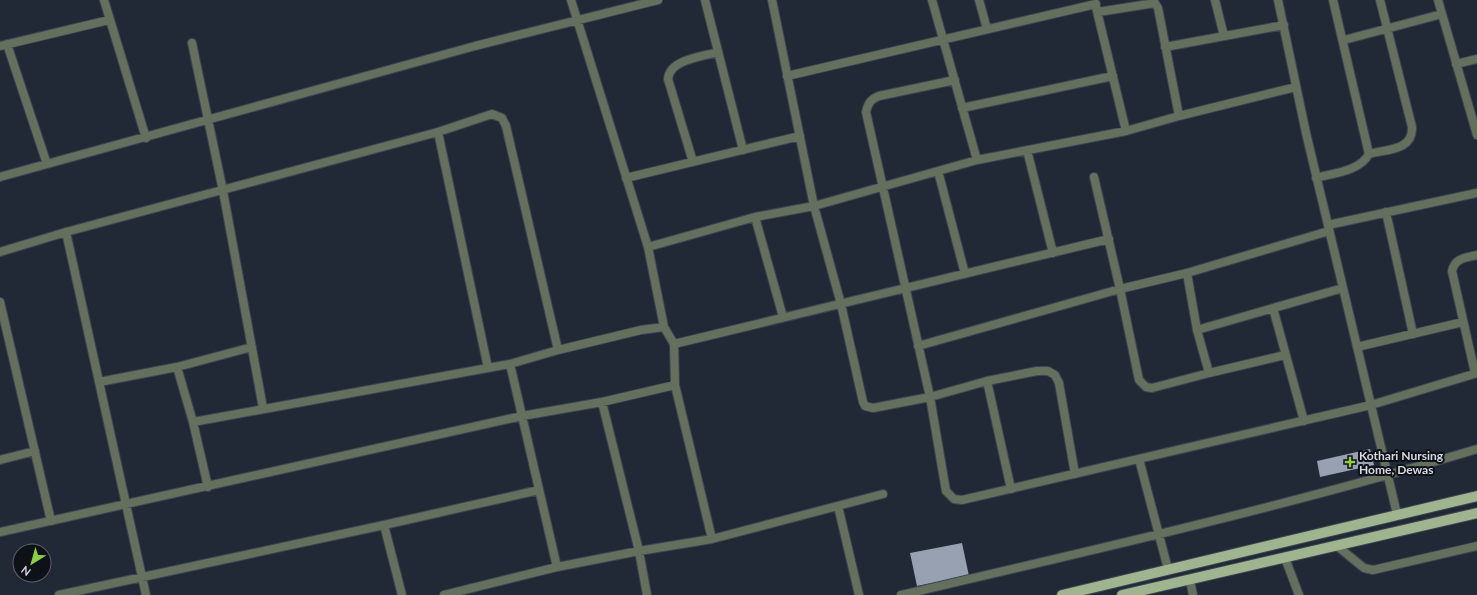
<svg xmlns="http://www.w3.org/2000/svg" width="1477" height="595" font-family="Lato,sans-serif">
<rect width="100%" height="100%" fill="#222936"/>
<path fill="#98a1b2" d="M1370,449L1374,465L1320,477L1317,461Z
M962,543L969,576L917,586L910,553Z"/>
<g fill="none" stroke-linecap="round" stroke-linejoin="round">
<g stroke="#3e4552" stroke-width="10">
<path id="minor" d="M104,0L146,138
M571,0L648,247L664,327
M705,0L743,150
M772,0L814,206L841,304L863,402L865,406L873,408L930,397L987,381L1037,371H1048L1055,375L1059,383L1075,474
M932,0L977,160
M979,0L987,29
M1215,0L1224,36
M1278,0L1306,133L1397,514
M1438,0L1477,135
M1096,7L1126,131
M1344,40L1442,14
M192,43L223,191L263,408
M7,44L47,164
M0,46L109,20
M1165,47L1284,25
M1456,64L1477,59
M787,76L1096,4
M955,80L879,96C871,99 868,103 866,112L930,397L946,491L954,499L962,500L1371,405L1477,373
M962,108L1113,76
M1179,116L1296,87
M438,132L488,368
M1027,150L1053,253
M1369,154C1387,149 1413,151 1412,127L1380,0
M693,162L668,79C670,59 702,57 718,52
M938,171L965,274
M0,177L475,46L658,0
M1094,177L1120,289L1139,380L1146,387L1152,388L1209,373
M626,178L800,136
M1316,178C1334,173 1360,171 1369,154L1333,0
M1386,212L1413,334
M755,217L783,317
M1328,225L1477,193
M66,232L146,595
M648,247L755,217L814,206L977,160L1126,131L1179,116L1158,8L1155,3L1098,12
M0,252L66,232L438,132L492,114L502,118L506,126L558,350L510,364
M0,302L51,521
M1273,308L1304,421
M1197,330L1343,288
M674,344L675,385L712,539
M918,346L1120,289L1187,273
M1357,347L1463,322
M558,350L641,330L664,327L674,344L1109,239
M1285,355L1209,373L1197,330L1187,273L1329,231
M177,367L252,347
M1475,373L1452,271C1455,258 1465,258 1477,255
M987,381L1011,489
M99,382L177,367L193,422L208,487
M602,402L639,551L647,595
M193,422L510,364L557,567
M1139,459L1168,569
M0,460L35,451
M838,506L859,595
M384,525L539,490
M0,532L522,416L602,402L675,385
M1285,558L1299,595
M1190,580L1193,595
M59,595L384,525L402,595
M444,595L557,567L639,551L712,539L883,494
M901,595C1094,550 1287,506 1477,449"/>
</g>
<g stroke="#3e4552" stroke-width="10">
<path id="tertiary" d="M1337,546L1364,568L1373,570L1477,546"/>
</g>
<g stroke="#3e4552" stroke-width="12">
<path id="primary" d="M1062,595L1477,496
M1122,595L1477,513"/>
</g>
<use href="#minor" stroke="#656f5d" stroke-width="8"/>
<use href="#tertiary" stroke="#656f5d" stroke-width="8"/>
<use href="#primary" stroke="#a0b58f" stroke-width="10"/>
</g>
<path fill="#8cce45" stroke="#0e1117" stroke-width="1.5" d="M1348 456h4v4h4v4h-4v4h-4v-4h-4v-4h4z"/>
<g text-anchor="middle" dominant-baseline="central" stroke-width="4" stroke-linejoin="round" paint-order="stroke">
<g font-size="12" font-weight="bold" fill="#d4d9e2" stroke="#0e1117" text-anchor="start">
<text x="1359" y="455">Kothari Nursing<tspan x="1359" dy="14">Home, Dewas</tspan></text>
</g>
</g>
<g transform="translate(32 563) rotate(217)"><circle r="19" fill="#0e1117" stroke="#5d6168"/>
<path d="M0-3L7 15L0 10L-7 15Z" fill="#8cce45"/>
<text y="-6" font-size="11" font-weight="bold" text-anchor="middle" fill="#d4d9e2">N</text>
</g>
</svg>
